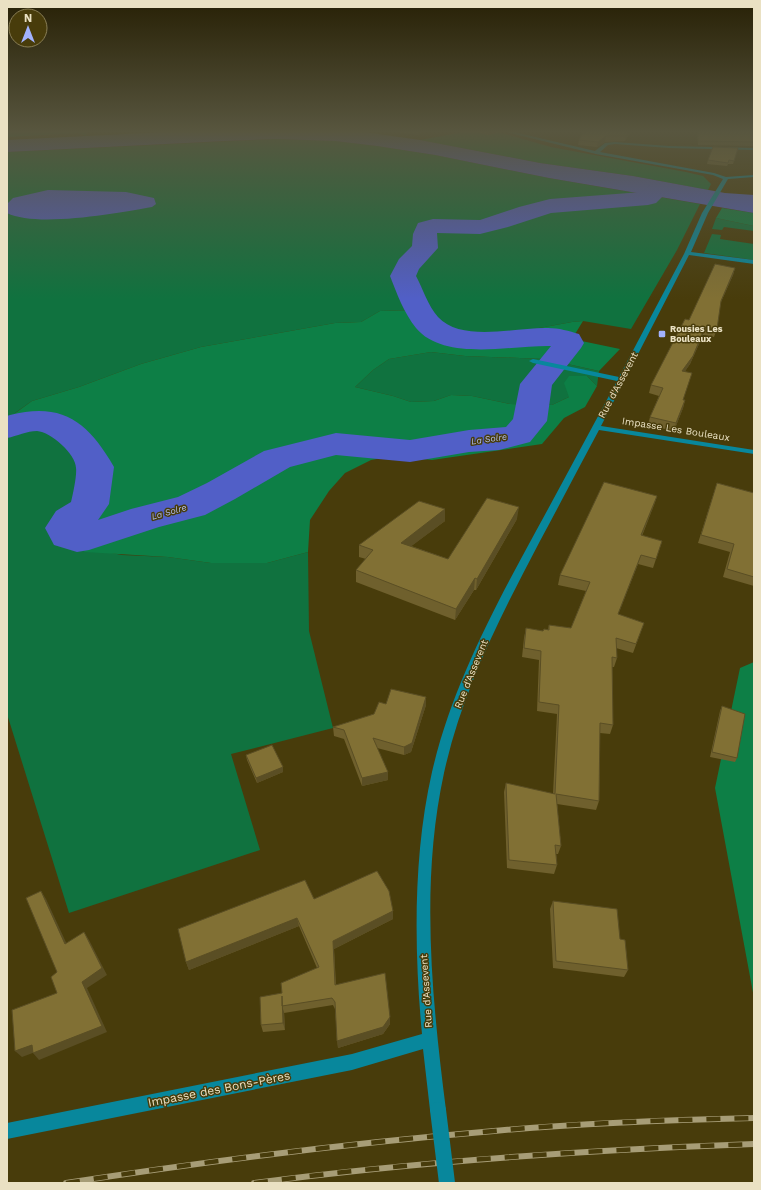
<svg xmlns="http://www.w3.org/2000/svg" width="761" height="1190" font-family="'Work Sans',sans-serif">
<rect width="100%" height="100%" fill="#483c0b"/>
<path fill="#10723f" d="M7,132H87L86,136L78,133L7,137Z
M463,132H498L551,147L686,172L703,176L711,184L708,190L633,176L540,163L420,140Z
M276,139L335,141L377,146L435,155L549,178L700,204L677,250L631,329L583,321L572,322L534,329L483,347L452,341L427,326L414,310L380,311L361,322L335,323L201,347L141,364L79,387L32,401L15,413C29,424 35,415 50,419C62,423 87,440 93,452C102,470 104,499 95,518C90,527 82,537 76,546L122,555L168,557L211,563H267L308,552L309,631L333,728L231,754L260,850L69,913L7,714V152Z
M716,218L754,226V231L724,227L722,230L712,229Z
M712,234L721,235L720,239L754,244V260L704,253Z
M431,352L465,356L545,359L599,371L597,386L587,376L569,397L552,405L510,404L472,396L451,395L434,401L411,402L393,396L355,387L373,370L389,359Z"/>
<path fill="#0d7f46" d="M722,208L754,213V226L716,218Z
M414,310L428,326L452,341L483,347L534,329L572,322L583,321L572,339L620,349L599,371L545,359L465,356L431,352L389,359L373,370L355,387L393,396L411,402L434,401L451,395L472,396L510,404L552,405L569,397L564,383L569,376H587L597,386L585,407L564,418L542,444L432,460L394,456L371,460L345,473L329,491L310,520L308,552L267,563H211L168,557L85,552L76,546L95,517L100,500L99,466L92,450L68,428L49,419L39,418L25,420L14,414L32,401L79,387L141,364L201,347L335,323L361,322L380,311Z
M754,662V998L715,788L740,668Z"/>
<path fill="#515fc7" d="M166,132H364L420,140L540,163L633,176L725,193L754,195V213L549,178L435,155L377,146L335,141L276,139L225,141L7,152V140Z
M48,190L126,192L154,198L156,204L152,207C118,213 37,228 7,213V204L13,198Z"/>
<g fill="none" stroke-linecap="round" stroke-linejoin="round">
<path fill="#515fc7" fill-rule="evenodd" d="M658,183L666,185L669,190L656,203L648,205L551,213L508,227L480,234L437,233L438,248L419,269L416,276C423,289 428,306 438,317C462,343 516,327 548,328C559,328 569,331 579,334L584,343L581,348L552,385L547,421L530,442L499,450L469,452L410,462L336,455L290,467L235,499L205,515L159,527L89,550L77,552L54,545L45,528L56,511L71,502C73,494 77,475 76,468C76,454 51,432 37,431C27,431 17,436 7,438V416L10,415C63,402 88,422 114,467L109,504L98,520L131,509L178,497L207,483L264,451L336,433L410,440L469,430L506,427L513,419L520,384L551,346C513,345 444,362 416,328C404,313 397,294 390,276L399,259L412,246L413,234L418,223L433,219L480,220L519,207L550,199L642,192L650,185Z"/>
<path fill="#08879c" fill-rule="evenodd" d="M506,132H514L595,151L605,143L615,142L669,146L754,148V150L669,148L615,144L608,145L600,152L714,173L726,177L754,175V177L728,179L708,213L691,252L754,260V264L689,255L601,426L754,450V454L599,430C579,467 560,504 540,541C501,615 462,691 444,773C420,883 432,1000 446,1110L444,1116L438,1118L432,1116L430,1110L423,1049L352,1070L7,1139V1123L352,1054L422,1034C414,950 413,855 432,772C452,686 494,608 536,531C564,480 590,431 617,381L533,363L529,361L533,359L619,377L684,254L702,213L723,179L713,175L596,154Z"/>
<g stroke="#a79d77" stroke-width="6">
<path id="rail" d="M66,1183C208,1161 350,1143 494,1131C580,1123 667,1120 754,1118
M254,1183C420,1161 587,1150 754,1144"/>
</g>
<use href="#rail" stroke="#483c0b" stroke-width="4.5" stroke-dasharray="14" stroke-linecap="butt"/>
<path stroke="#08879c" stroke-width="16" d="M438,1110L447,1183"/>
</g>
<path fill="#6f602d" d="M396,132H423L419,135Z
M477,132H499L488,135Z
M630,132L625,141L605,142L597,147L578,145L579,140Z
M697,132H754V146L698,145Z
M738,148L733,164H728L727,166L707,164L708,160Z
M735,268L733,275L720,304L717,329L714,337L703,335L690,364L685,371L683,400H685L683,408L674,431L648,425L650,417L659,396L649,393L651,385Z
M717,483L754,493V586L723,577L730,552L698,543Z
M657,496L654,505L642,536L662,541L653,568L638,564L618,614L644,623L633,653L616,648L617,658L614,667H612L613,725L610,734L600,733L599,801L596,810L557,804L561,846L558,854H556L557,865L554,874L507,868L504,792L506,783L553,794L557,714L537,711L539,660L522,657L524,638L526,628L543,631L548,630L549,625L571,628L586,591L558,585L560,575Z
M445,509V521L411,546L448,559L517,519L476,590H474L455,620L356,582V570L366,559L359,557V545Z
M426,697V705L411,752L404,755L377,748L388,772V780L362,786L344,739L334,736L333,727L374,714L386,704Z
M722,706L737,758L735,762L710,757L720,711Z
M246,755L283,767V772L257,783L247,760Z
M314,899L393,919L334,949L336,985L390,1024L383,1034L338,1048L335,1009L333,1005L284,1013V1012L285,1030L263,1032L261,1025L282,993L317,968L299,926L189,970L186,962Z
M553,901L620,939L628,970L624,977L553,968L550,909Z"/>
<path fill="#5a4e24" d="M419,132H423L419,135Z
M488,132H499L488,135Z
M628,132H630L625,141L626,136Z
M606,136L605,142L597,147L598,142Z
M735,268L733,275L718,309L721,301Z
M705,327L703,335L690,364L680,379L682,371Z
M685,400L683,408L674,431L676,423Z
M657,496L654,505L638,544L641,535Z
M519,507L517,519L476,590L477,579Z
M445,509V521L401,554V543Z
M641,555L638,564L615,623L618,614Z
M475,578L474,590L455,620L456,609Z
M426,697V705L411,752L404,755V747Z
M283,767V772L257,783L256,778Z
M388,772V780L362,786V778Z
M41,891L46,899L70,951L65,944Z
M393,911V919L334,949L336,992L333,941Z
M297,918L299,926L189,970L186,962Z
M84,932L89,940L107,975L87,988L107,1032L39,1060L33,1053Z
M282,1006L284,1012L285,1030L283,1023Z
M390,1017V1024L383,1034L338,1048L337,1041Z
M32,1045L38,1051L22,1057L15,1051Z"/>
<path fill="#817034" stroke="#5a4e24" d="M583,132H628L626,136H606L598,142L579,140Z
M698,132H754V142L698,141Z
M713,147L738,148L734,161L729,160L728,163L708,160Z
M715,264L735,268L721,301L717,329L705,327L693,356L682,371L692,373L683,400H685L676,423L650,417L663,388L651,385L685,319L689,320Z
M604,482L657,496L641,535L662,541L656,559L641,555L618,614L644,623L636,644L616,638L617,658L612,657L613,725L600,723L599,801L556,794L561,846L555,845L557,865L509,860L506,783L555,794L559,705L539,702L541,651L524,648L526,628L543,631L544,629L549,630V625L571,628L590,582L560,575Z
M717,483L754,493V577L727,569L734,544L701,535Z
M487,498L519,507L477,579L475,578L456,609L356,570L373,550L359,545L419,501L445,509L401,543L448,559Z
M391,689L426,697L412,743L404,747L373,738L388,772L362,778L344,730L333,727L374,714L379,702L386,704Z
M722,706L745,714L737,758L712,752Z
M272,745L283,767L256,778L246,755Z
M377,871L389,891L393,911L333,941L335,985L385,973L390,1017L383,1027L337,1041L335,1002L332,998L282,1006V996L283,1023L261,1025L260,997L282,993L281,983L319,967L297,918L186,962L178,929L305,880L314,899Z
M41,891L65,944L84,932L102,968L82,982L102,1026L33,1053L32,1045L15,1051L12,1010L57,993L51,977L57,972L26,898Z
M553,901L617,909L620,939L625,940L628,970L556,961Z"/>
<linearGradient id="sky" x2="0" y2="1"><stop stop-color="#282106"/><stop offset="0.44" stop-color="#58563f"/><stop offset="1" stop-color="#58563f" stop-opacity="0"/></linearGradient>
<rect width="761" height="299" fill="url(#sky)"/>
<rect fill="#a2b2fd" stroke="#483c0b" stroke-width="1.5" x="658" y="330" width="8" height="8" rx="2"/>
<g text-anchor="middle" dominant-baseline="central" stroke-width="3" stroke-linejoin="round" paint-order="stroke">
<g font-size="9" font-weight="bold" fill="#eae1c3" stroke="#483c0b" text-anchor="start">
<text x="670" y="329">Rousies Les<tspan x="670" dy="10">Bouleaux</tspan></text>
</g>
<g font-size="9" font-style="italic" fill="#b3bff5" stroke="#483c0b">
<text transform="translate(489 439) rotate(-8)">La Solre</text>
<text transform="translate(169 512) rotate(-16)">La Solre</text>
</g>
<g font-size="10" fill="#eae1c3" stroke="#483c0b">
<text transform="translate(618 385) rotate(-62)">Rue d'Assevent</text>
<text transform="translate(676 429) rotate(9)">Impasse Les Bouleaux</text>
<text transform="translate(471 674) rotate(-68)">Rue d'Assevent</text>
<text transform="translate(426 991) rotate(-94)">Rue d'Assevent</text>
</g>
<g font-size="12" fill="#eae1c3" stroke="#483c0b">
<text transform="translate(219 1089) rotate(-11)">Impasse des Bons-Pères</text>
</g>
</g>
<rect width="761" height="1190" fill="none" stroke="#eae1c3" stroke-width="16"/>
<g transform="translate(28 28)"><circle r="19" fill="#483c0b" stroke="#897e55"/>
<path d="M0-3L7 15L0 10L-7 15Z" fill="#a2b2fd"/>
<text y="-6" font-size="11" font-weight="bold" text-anchor="middle" fill="#eae1c3">N</text>
</g>
</svg>
